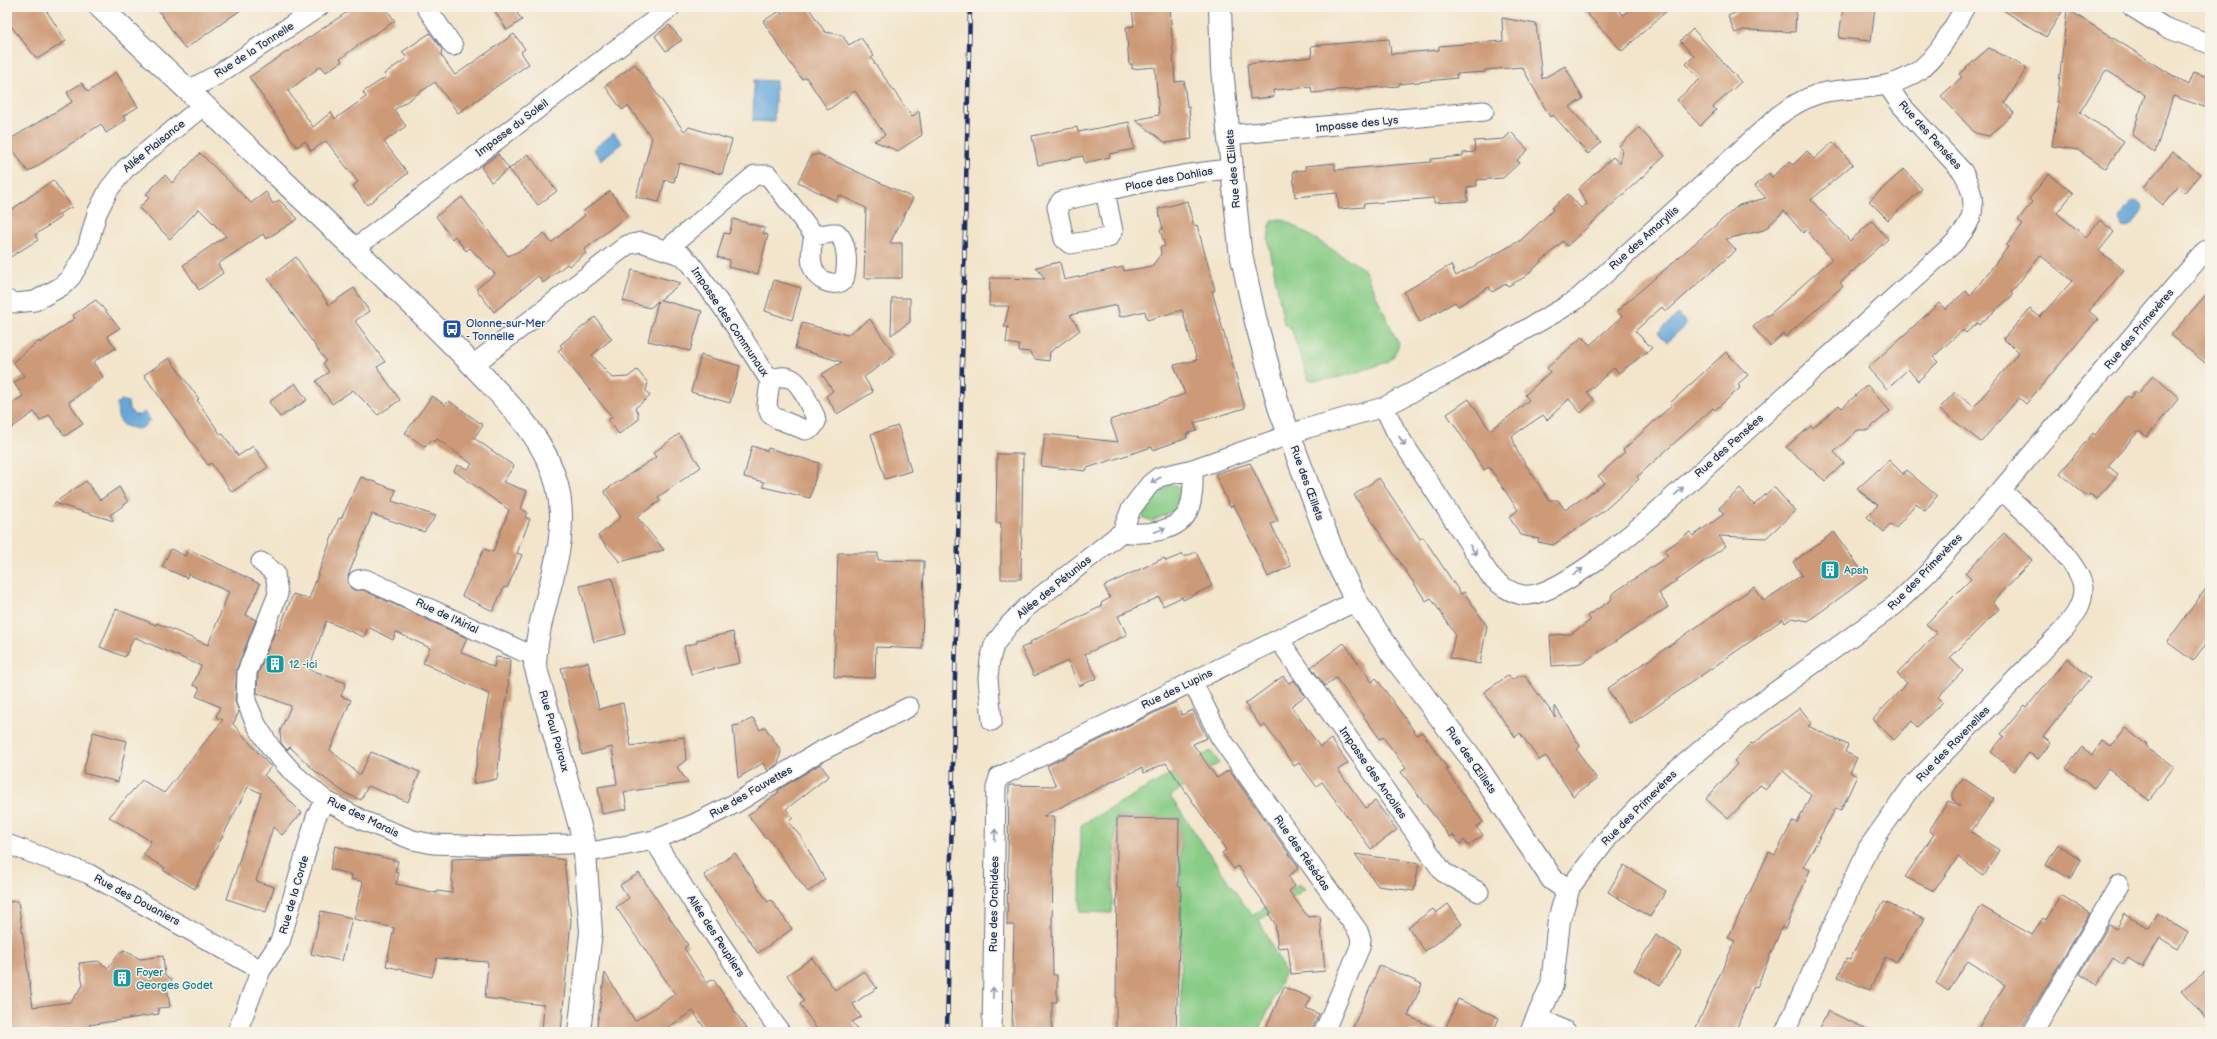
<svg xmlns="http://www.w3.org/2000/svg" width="2217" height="1039" font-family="'Balsamiq Sans',sans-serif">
<rect width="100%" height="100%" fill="#f7f3e8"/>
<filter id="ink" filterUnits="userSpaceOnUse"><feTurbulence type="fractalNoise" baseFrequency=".025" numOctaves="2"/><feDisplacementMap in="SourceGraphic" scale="8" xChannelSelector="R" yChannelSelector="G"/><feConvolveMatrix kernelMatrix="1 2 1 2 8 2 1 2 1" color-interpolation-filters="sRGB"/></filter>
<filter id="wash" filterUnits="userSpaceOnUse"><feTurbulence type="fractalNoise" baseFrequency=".012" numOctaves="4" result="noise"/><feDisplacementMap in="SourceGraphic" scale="16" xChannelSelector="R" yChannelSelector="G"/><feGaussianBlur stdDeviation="0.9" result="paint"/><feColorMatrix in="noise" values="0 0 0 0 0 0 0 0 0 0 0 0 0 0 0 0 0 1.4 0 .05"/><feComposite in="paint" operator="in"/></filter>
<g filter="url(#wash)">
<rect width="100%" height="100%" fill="#f2e5cb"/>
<path fill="#88cc86" stroke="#527e72" d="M1283,219L1364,269L1399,345L1393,357L1388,362C1368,368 1326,385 1308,379L1291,328L1284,324L1268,239L1271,220Z
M1171,484L1183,488L1186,496L1181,508L1152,521L1144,518L1142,512L1156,495Z
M1211,751L1219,763L1170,796L1252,916L1299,884L1305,889L1259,920L1285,972L1259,1032H1181L1180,818L1116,817L1112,913L1080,912L1081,825Z"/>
<path fill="#66a7d9" stroke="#406b9c" d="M754,80L776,81L774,122L753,121Z
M614,133L622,143L601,160L593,149Z
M2135,201L2140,203L2143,207C2140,216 2134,224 2126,228L2122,227L2119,219L2130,203Z
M1678,314L1687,324L1667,342L1658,333Z
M121,400L128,402L129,408L134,415H140L144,412L151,420L142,428L136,429L123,425L118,417L117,404Z"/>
<g id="blocks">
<path fill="#cd9a77" d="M7,7H44L66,41L37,59L7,21Z
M156,7H245L185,49Z
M355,7H385L395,21L362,42L340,59L342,61L326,72L321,66L288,91L313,127L331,112L335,119L366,97L363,92L386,77L384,74L407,58L402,52L430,33L442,49L441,55L455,75L514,34L525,49L521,52L529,64L458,113L435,82L394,110L406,126L384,142L408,173L367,205L353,186L358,182L326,141L311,151L305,141L297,147L249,77Z
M492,7H513L522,20L507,30Z
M792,7H808L825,32L842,35L849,45L861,38L874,56L871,58L912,117L919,111L922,135L898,151L874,141L885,135L855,91L828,110L806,77L802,79L791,64L763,21L780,11L782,14Z
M1132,7H1170L1175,82L1184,81L1187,107H1189L1192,139L1166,143L1135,120L1159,115L1155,67L1132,69V64H1129L1126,27L1134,26Z
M1581,7H1616L1623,15L1632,7H1671L1622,51Z
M1748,7H1796L1795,32L1744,30L1735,33L1728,16Z
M1843,7H1875L1871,41L1839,38Z
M1998,7H2065L2046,37Z
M2067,9L2188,85L2193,72L2210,78V109L2173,96L2155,153L2132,135L2145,95L2106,70L2080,112L2124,141L2106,169L2078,150L2052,146L2059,102H2057Z
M1502,18L1536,24L1542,79L1565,66L1583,99L1569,107L1601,143L1588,154L1553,115L1550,117L1522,67L1485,70V72L1456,74L1457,78L1399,84V86L1336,90V91L1312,93L1311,87L1273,90L1274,97L1250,99L1247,64L1312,57L1311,46L1389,39L1391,54L1439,50V46L1503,41Z
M669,25L682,40L666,51L655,36Z
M1693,29L1741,82L1713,107L1716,110L1700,126L1677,100L1700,79L1686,64L1694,56L1680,41Z
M1989,48L2027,68L2005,103L2014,113L1989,136L1975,133L1941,96L1962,77L1959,74Z
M635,64L684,131L689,127L732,140L722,174L679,163L674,182L665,180L659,202L636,197L652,138L628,106L622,110L605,86Z
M116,72L138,107L123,116L126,120L106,133L101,124L28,172L7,141L72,102L67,92L82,83L88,92Z
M1129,122L1134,149L1109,154L1110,157L1085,163L1083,156L1038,165L1032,136L1077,127L1078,132Z
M1639,128L1665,156L1567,246L1563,241L1525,277L1508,286L1506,284L1492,292L1489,287L1458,306L1455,302L1420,322L1404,292L1451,265L1456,276L1521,240L1553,210L1552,208L1568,194L1581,208L1587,204L1578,189L1613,157L1620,164L1622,149L1619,146Z
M1511,132L1528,150L1517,160L1519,163L1503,178L1477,180V186L1467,187L1468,201L1434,203V198L1363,204L1364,207L1339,209L1337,193L1295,197L1293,171L1306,170L1305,166L1335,163V170L1431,162V159L1463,156V153L1475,152L1474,141L1504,139Z
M1833,142L1853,164L1811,200L1850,241L1872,221L1888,239L1840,283L1843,286L1835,293L1785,337L1783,334L1770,346L1753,327L1767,315L1768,316L1832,259L1806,230L1803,233L1784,211L1764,230L1726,239L1736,250L1666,312L1662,307L1635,331L1652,348L1619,373L1614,368L1587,392L1594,400L1581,413L1569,399L1547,420L1543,415L1512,436L1517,451L1549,500H1558L1565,510L1605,483L1598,476L1625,452L1623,450L1672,405L1670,403L1726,352L1748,375L1738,384L1740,388L1715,410L1713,408L1637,477L1639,479L1605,510L1553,545L1538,542L1539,539L1521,535L1509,517L1518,510L1489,467L1484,470L1447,414L1469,399L1490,430L1511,415L1529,400L1525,395L1550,372L1547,368L1582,337L1590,345L1622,316L1617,311L1739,205L1766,198L1755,186L1769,173L1772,177L1790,161L1793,165L1807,151L1814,159Z
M2173,152L2200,174L2184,193L2178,187L2163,205L2143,188Z
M200,153L251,203L266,192L273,204L279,200L298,219L266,239L263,234L218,264L223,273L199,290L183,265L226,236L199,209L170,239L139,208L150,197L146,194L165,175L172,183Z
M498,154L509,169L491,182L481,167Z
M528,154L557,191L538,205L509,169Z
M819,154L913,198L890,243H902V278H864L866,208L839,195L836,201L798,182L811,156Z
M1904,169L1922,189L1888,220L1869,201Z
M2049,174L2073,193L2057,213L2086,237L2100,220L2114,232L2099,251L2124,270L2089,311L2098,319L2026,404L2019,398L1981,442L1939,409L1955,392L1974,407L2019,352L2003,339L2030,309L2040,317L2072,281L2040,255L2011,293L2013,295L1979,325L1977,323L1966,333L1963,330L1933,357L1938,362L1918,381L1908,369L1887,389L1868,368L1939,303L1945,309L1966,291L1970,296L2008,247L2006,246L2023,224L2018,220L2032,202L2029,199Z
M53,180L72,207L59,214L61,217L35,235L38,240L7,259V213Z
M610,191L628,215L584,250L586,253L569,266L567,264L543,283L538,276L494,312L476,289L495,274L470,248L466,251L455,236L452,239L436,216L462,197L508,256L522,250L544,233L551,243L585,215L582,212Z
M1187,201L1194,226L1197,225L1215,290L1212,291L1245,408L1194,423L1197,431L1186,434L1187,438L1153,450L1152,447L1087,468L1086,471L1041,466L1045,434L1118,442L1110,420L1185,394L1174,365L1197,360L1182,310L1147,320L1145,311L1120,317L1117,305L1070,315L1071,316L1070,315L1080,330L1050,352L1049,361L1035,359L1030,352L1019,351V345L1006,343L1008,327H1004L1009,306H989L990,278L1045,279L1036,267L1060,262L1064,280L1123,267L1124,271L1152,266L1161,254L1160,247L1165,246L1160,230L1163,229L1158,209Z
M733,219L765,228L763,233L768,235L758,274L728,267L730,260L717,257L724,233L729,234Z
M296,257L329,305L354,288L369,311L355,321L385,362L377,367L400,400L378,415L353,390L332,404L316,381L329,372L323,363L326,361L268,279Z
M632,270L681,283L660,300L702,311L690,351L648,341L658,301L650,308L623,301Z
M774,280L801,288L792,320L765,311Z
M2210,290V367L2171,335Z
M892,298H910V322L891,335Z
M96,300L120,328L107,336L116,348L93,362L103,377L69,402L83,424L65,436L49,415L40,421L34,412L7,431V407L23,396L14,383L24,376L13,362L39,341L40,343L75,318L73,315Z
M595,317L612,339L592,355L612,378L628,377L637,370L648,383L646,391L650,396L635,408L638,412V420L619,434L608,420L612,417L558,351L562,347L560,345Z
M870,319L895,355L864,377L873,392L837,414L826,396L833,391L822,374L842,362L795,348L802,323L847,335Z
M701,355L740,366L730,403L691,392Z
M169,358L199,399L197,400L221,435L223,434L238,456L253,446L268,467L232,492L211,463L208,465L144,375Z
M2153,375L2179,398L2147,437L2139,431L2108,466L2118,474L2097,499L2090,494L2087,497L2060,473L2093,433L2095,435L2127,396L2130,398L2135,391L2138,394Z
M295,383L307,400L280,417L269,402Z
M1867,385L1890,411L1868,430H1858L1834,452L1844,463L1825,481L1786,447L1811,426L1813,428L1839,405L1842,408Z
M432,396L445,405L449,401L483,425L474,438L514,466L503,482L527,491L521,509L527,512L525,517L530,519L517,553L522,555L507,588L504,587L493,611L462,596L484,549L493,552L509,510L454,471L457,465L468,469L472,464L437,439L434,442L431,440L425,447L405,433Z
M898,426L911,471L885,479L871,434Z
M679,434L701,467L658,497L660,501L637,517L664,550L620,562L598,536L621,517L604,491L656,457L653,453Z
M752,446L767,451L768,448L819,463L810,498L763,487L764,482L744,477Z
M997,454H1023L1021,579H1001V523H996Z
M1889,460L1903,474L1906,470L1937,496L1925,511L1916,503L1896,528L1891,524L1884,532L1867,517L1878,505L1857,489Z
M1250,463L1278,521L1271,524L1291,566L1268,577L1234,505L1230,507L1215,474Z
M361,477L396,490L392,501L436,516L424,532L372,514L348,576L350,587L354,590H363L467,638L461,652L491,666L494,667L496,657L510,659L507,702L505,701L497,779L473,784L489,694L423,663L430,648L396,632L393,640L368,627L364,637L326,621L309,669L346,683L341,696L351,700L330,750L360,775L371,752L420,772L408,802L368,786L361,800L345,793L316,772L290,747L287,750L281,743L280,731L291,706L257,693L258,674L276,629L279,630L293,594L309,599L339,518L341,519Z
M1379,478L1420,539L1423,537L1461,594L1464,592L1487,626L1480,664L1450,658L1455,634L1431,598L1426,601L1354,495Z
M86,481L100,500L119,487L128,502L110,515L114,521L54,503Z
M1774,487L1795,511L1766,538L1719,536L1726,546L1659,593L1668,607L1581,664L1552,666L1550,635L1571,634L1591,620L1587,616L1611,600L1612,594L1668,556L1664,551L1690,532L1693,536L1724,514L1719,508L1740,489L1754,505Z
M1834,532L1867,578L1808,621L1792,618L1785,623L1783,619L1631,724L1607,689L1754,587L1764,601L1802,575L1793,562Z
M2004,533L2032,560L1993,602L1999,609L1950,658L1963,671L1938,697L1943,702L1917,727L1912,721L1894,740L1873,719L1907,683L1897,674L1937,633L1926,624L1971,579L1965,573Z
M171,549L185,556L188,549L260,584L246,615L256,620L237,668L235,701L239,712L233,724L271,767L264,775L302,813L282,835L273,827L256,881L274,887L266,912L227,899L261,793L248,787L195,889L163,870L165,868L143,855L151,841L109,817L142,780L164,793L223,720L216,717L220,707L196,696L200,688L193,685L201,666L134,637L125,657L100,647L116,609L156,625L157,623L208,645L229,592L188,574L187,578L162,567Z
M1196,552L1212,586L1183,600L1182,597L1163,606L1159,597L1118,616L1127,635L1085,654L1097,678L1079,686L1068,661L1034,676L1021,648L1031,644L1030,642L1102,606L1101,603L1110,598L1104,586L1164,558L1166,561L1183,554L1184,557Z
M838,553H878V560L924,561L922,649L876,647L875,678L834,677Z
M612,578L626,634L594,642L580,586Z
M2210,583V638L2193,661L2167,642Z
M733,632L740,663L691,674L684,646L697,643V640Z
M1344,643L1372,682L1376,678L1417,735L1422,732L1448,769L1446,770L1483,822L1476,827L1483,835L1468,846L1464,840L1460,844L1453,835L1450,837L1401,772L1406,768L1383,737L1380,739L1336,678L1325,686L1311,667Z
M2067,658L2090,678L2043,737L2051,743L2038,759L2029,753L2014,771L1991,752L2004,736L2001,734L2025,705L2027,707Z
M588,662L599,709L623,703L631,746L684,737L686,760L677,767L688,783L624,792L627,809L602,814L598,787L617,784L612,747L582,755L561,668Z
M1509,675L1512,680L1518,676H1525L1555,717V706L1580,746L1577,750L1597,779L1573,796L1546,756L1539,760L1520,733L1515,737L1484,692Z
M1283,676L1289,683L1294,680L1305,696L1291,706L1320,747L1331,739L1348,763L1338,770L1366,808L1375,801L1397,830L1371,849L1322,782L1316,786L1299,763L1294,766L1265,725L1261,727L1245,704Z
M1176,702L1182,715L1193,710L1207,738L1193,744L1217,778L1229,770L1299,868L1288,876L1295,886L1289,891L1308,917L1320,916L1325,971L1291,974L1288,947L1278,948L1275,924L1269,914L1271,913L1238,866L1234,869L1222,853L1226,850L1166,763L1144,773L1142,768L1117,779L1043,816H1054L1052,926L1053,975H1057V1002H1052V1032H1012L1014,925H1007L1009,785L1056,786L1047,766Z
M1800,708L1812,723L1808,726L1848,745L1845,752L1857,758L1850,772L1857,776L1841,810L1836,808L1803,867L1810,870L1785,929L1782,927L1757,987L1754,986L1735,1032H1694L1735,941L1728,938L1769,852L1775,855L1793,821L1797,823L1811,795L1783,771L1766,789L1760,785L1728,819L1706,799L1737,764L1734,761L1751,743L1753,744Z
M753,718L760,730L765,727L781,751L778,764L768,771L763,763L738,778L733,726L740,725Z
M2125,728L2147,745L2146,747L2174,767L2149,800L2108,769L2094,788L2066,768L2082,747L2092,755L2102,741L2111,747Z
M93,732L127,741L118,782L83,773Z
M820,764L829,776L786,809L793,818L788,822L801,837L825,880L808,892L767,837L765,838L748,815L779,792L778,790Z
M1963,778L1994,799L1971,832L1999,850L1984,876L1958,857L1934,891L1905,877L1934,834L1929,831L1948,801L1960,806L1953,800V793Z
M1117,818L1179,819L1178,886H1181L1176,1032H1116Z
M2058,844L2081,860L2071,879L2046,865Z
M335,846L398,861L395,872L399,873L396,884L437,893V891L452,893V859L540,856L564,860L571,920L561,1032H542L544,1005L485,998L488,962L437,958L432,977L386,966L394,928L354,919L363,882L351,879L352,875L330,869Z
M735,853L768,902L771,900L792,929L758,953L704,875Z
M1355,854L1419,863L1414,891L1378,886Z
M1624,865L1666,891L1650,917L1608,892Z
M639,873L688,945L684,948L707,983L713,979L749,1032H707L693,1011L661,1032H596L605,973L635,1021L675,994L616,907L629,898L620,885Z
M2061,895L2090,913L2019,1032H1976L2005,985L1968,961L1948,991L1936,983L1981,906L2032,935L2043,918L2046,920Z
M18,901L33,1007L71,1002L83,985L79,963L98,961L108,968L119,953L124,950L140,959L163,956L165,975L172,980L167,986L170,1007L158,1008L159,1014L89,1025L90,1032H7V902Z
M1884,902L1924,919L1896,962L1885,957L1870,990L1838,977L1846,959L1850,960L1860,939Z
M1448,904L1462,924L1425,951L1408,927L1433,909L1436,913Z
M321,911L352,918L342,961L311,954Z
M2157,913L2188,933L2178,949L2160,938L2142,967L2128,958L2123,965L2113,958L2097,985L2080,974L2109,925L2116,929L2125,914L2148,928Z
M1656,935L1682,951L1660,985L1634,970Z
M812,958L835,990L864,971L877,988L853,1004L861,1017L852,1022L859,1032H819L800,1004L804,1001L787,975Z
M1380,965L1422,984L1408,1016L1444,1032L1458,999L1499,1018L1493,1032H1351Z
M2210,968V1022L2182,991Z
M1284,987L1311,998L1306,1008L1319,1014L1311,1032H1264Z
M1828,1011L1873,1032H1818Z"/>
</g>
</g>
<g filter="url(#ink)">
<use href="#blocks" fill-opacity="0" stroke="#666f84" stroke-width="1"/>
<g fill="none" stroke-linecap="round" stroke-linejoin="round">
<g stroke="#666f84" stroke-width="21">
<path id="minor" d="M426,7L453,46
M2132,7L2164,27L2210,44
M191,92L198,85L217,75L319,7
M1229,135L1484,111
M1105,191L1113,231L1108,238L1070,244L1064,239L1057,207L1061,201C1118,189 1175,173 1233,169
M831,233H837C848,242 848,267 844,280C833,288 817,280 813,268C810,260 811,244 815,236Z
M354,249L670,8
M668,251L672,245L755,175H768L815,236
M7,300L15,303L35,301L62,286L71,277L86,252L97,213L109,189L125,169L203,106
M473,365L627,245L641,242L683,256L691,264L726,312L770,381L767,405L770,414L776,418L805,430L812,428L816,422L815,416C804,396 798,366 770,381
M1384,407L1396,432L1491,577C1500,585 1510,593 1523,595C1554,599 1627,538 1652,516L1952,245C1976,220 1979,202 1963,172L1901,105L1888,86
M1122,532C1143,535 1180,533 1189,509C1194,496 1193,483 1193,469
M261,562L275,573L278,594L247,672L246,701L256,724L271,748L294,774L325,800L364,821L413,840L433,844L497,846L569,844L584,841
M358,580L365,579L524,652L536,654
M1279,640L1443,872L1479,892
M1192,681L1220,737L1358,931L1361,939L1360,947L1324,1032
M992,721L988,678L990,660L994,645L1009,625L1027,607L1122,532L1131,509L1150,484L1159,477L1193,469L1308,428L1384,407L1449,373L1558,311L1576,300L1594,284L1778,116C1794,104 1812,93 1833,91C1864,87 1891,90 1918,71C1939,56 1952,29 1965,7
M654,840L703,918L780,1032
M7,844L89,874L261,970
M585,853L654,840L696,823L736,803L817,753L909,707
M1568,890L1608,838L1660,784L1739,718L1895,605L1928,573L2001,490L2205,251L2210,248
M1539,1017L1567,1032
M237,1032L261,970L280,942L316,817L325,800
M992,1032L996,787L999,777L1356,601
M1785,1032L1868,848L1912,786L2064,629C2075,616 2083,605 2083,588C2082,563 2021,508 2001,490
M2033,1032L2119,885"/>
</g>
<g stroke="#666f84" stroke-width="24">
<path id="tertiary" d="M100,7C189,91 278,175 366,260C404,297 444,334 481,374C512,407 545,439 557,485C573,550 537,603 535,665L584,841L591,932L579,1032
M1220,7L1222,69L1240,249L1256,322L1279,407L1335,558L1356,601L1397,661L1472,759L1552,879L1568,890L1559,920L1552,985L1531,1032"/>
</g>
<use href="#minor" stroke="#fff" stroke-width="19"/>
<use href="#tertiary" stroke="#fff" stroke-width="22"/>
<g stroke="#1b2f5e" stroke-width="4.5">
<path id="rail" d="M947,1032L970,7"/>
</g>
<use href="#rail" stroke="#f7f3e8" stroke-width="3" stroke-dasharray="9" stroke-linecap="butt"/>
</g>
<defs><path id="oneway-shaft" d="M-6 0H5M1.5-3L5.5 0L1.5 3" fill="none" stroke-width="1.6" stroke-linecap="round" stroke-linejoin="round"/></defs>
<g stroke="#8d97ae">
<use href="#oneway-shaft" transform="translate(1402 441) rotate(57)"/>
<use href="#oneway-shaft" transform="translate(1156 480) rotate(150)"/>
<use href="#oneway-shaft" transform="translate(1679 491) rotate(-43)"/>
<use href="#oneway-shaft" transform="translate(1160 530) rotate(-22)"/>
<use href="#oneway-shaft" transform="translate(1473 550) rotate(57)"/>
<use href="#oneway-shaft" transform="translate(1578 572) rotate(-35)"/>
<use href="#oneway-shaft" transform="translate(995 835) rotate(-89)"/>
<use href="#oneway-shaft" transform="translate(993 993) rotate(-89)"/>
</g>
</g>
<defs>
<g id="bus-square" transform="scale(1)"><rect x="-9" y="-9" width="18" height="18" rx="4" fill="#1a4fb4" stroke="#f7f3e8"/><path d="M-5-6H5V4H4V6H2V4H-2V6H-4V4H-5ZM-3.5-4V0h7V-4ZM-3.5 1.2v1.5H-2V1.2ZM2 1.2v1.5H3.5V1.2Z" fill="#fff"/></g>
<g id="building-square" transform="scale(1)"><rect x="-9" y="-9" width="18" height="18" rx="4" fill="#0f9aa8" stroke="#f7f3e8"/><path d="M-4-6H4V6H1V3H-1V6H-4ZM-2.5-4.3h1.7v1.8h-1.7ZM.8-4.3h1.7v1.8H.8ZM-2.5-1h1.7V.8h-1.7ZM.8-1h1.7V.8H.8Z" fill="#fff"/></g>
</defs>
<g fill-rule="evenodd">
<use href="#bus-square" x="452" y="329"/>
<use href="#building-square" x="1830" y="570"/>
<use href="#building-square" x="275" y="664"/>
<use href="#building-square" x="122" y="978"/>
</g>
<g text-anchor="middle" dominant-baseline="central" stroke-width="3" stroke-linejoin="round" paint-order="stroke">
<g font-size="11" fill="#1b2f5e" stroke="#f7f3e8">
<text transform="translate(254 50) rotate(-33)">Rue de la Tonnelle</text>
<text transform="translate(1357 124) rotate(-6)">Impasse des Lys</text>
<text transform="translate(512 128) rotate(-37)">Impasse du Soleil</text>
<text transform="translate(1930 135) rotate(48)">Rue des Pensées</text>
<text transform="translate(154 146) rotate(-39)">Allée Plaisance</text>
<text transform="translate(1233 169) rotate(-95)">Rue des Œillets</text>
<text transform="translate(1169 179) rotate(-11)">Place des Dahlias</text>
<text transform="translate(1644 238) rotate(-42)">Rue des Amaryllis</text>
<text transform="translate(730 322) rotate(56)">Impasse des Communaux</text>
<text transform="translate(2139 329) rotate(-50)">Rue des Primevères</text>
<text transform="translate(1729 446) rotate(-42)">Rue des Pensées</text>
<text transform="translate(1307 483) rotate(70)">Rue des Œillets</text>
<text transform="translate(1925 572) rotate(-46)">Rue des Primevères</text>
<text transform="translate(1054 587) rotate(-39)">Allée des Pétunias</text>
<text transform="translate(447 616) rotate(25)">Rue de l'Airial</text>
<text transform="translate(1177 689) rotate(-26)">Rue des Lupins</text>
<text transform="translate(554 731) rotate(74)">Rue Paul Poiroux</text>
<text transform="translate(1953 744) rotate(-46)">Rue des Ravenelles</text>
<text transform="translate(1471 760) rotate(55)">Rue des Œillets</text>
<text transform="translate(1373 773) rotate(55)">Impasse des Ancolies</text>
<text transform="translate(751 792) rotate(-30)">Rue des Fauvettes</text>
<text transform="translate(1639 808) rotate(-45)">Rue des Primevères</text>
<text transform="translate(363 817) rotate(26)">Rue des Marais</text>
<text transform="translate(1302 853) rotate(55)">Rue des Résédas</text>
<text transform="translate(294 895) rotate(-74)">Rue de la Corde</text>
<text transform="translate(137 900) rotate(28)">Rue des Douaniers</text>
<text transform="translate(994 904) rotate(-89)">Rue des Orchidées</text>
<text transform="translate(716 936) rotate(57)">Allée des Peupliers</text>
</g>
<g font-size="11" fill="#164399" stroke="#f7f3e8" text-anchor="start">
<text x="466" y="323">Olonne-sur-Mer<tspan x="466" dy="13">- Tonnelle</tspan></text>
</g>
<g font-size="11" fill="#0d838f" stroke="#f7f3e8" text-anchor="start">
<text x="1844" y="570">Apsh</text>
<text x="289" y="664">12 -ici</text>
<text x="136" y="972">Foyer<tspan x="136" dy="13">Georges Godet</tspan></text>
</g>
</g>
<rect width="2217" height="1039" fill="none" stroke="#f7f3e8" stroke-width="24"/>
</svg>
